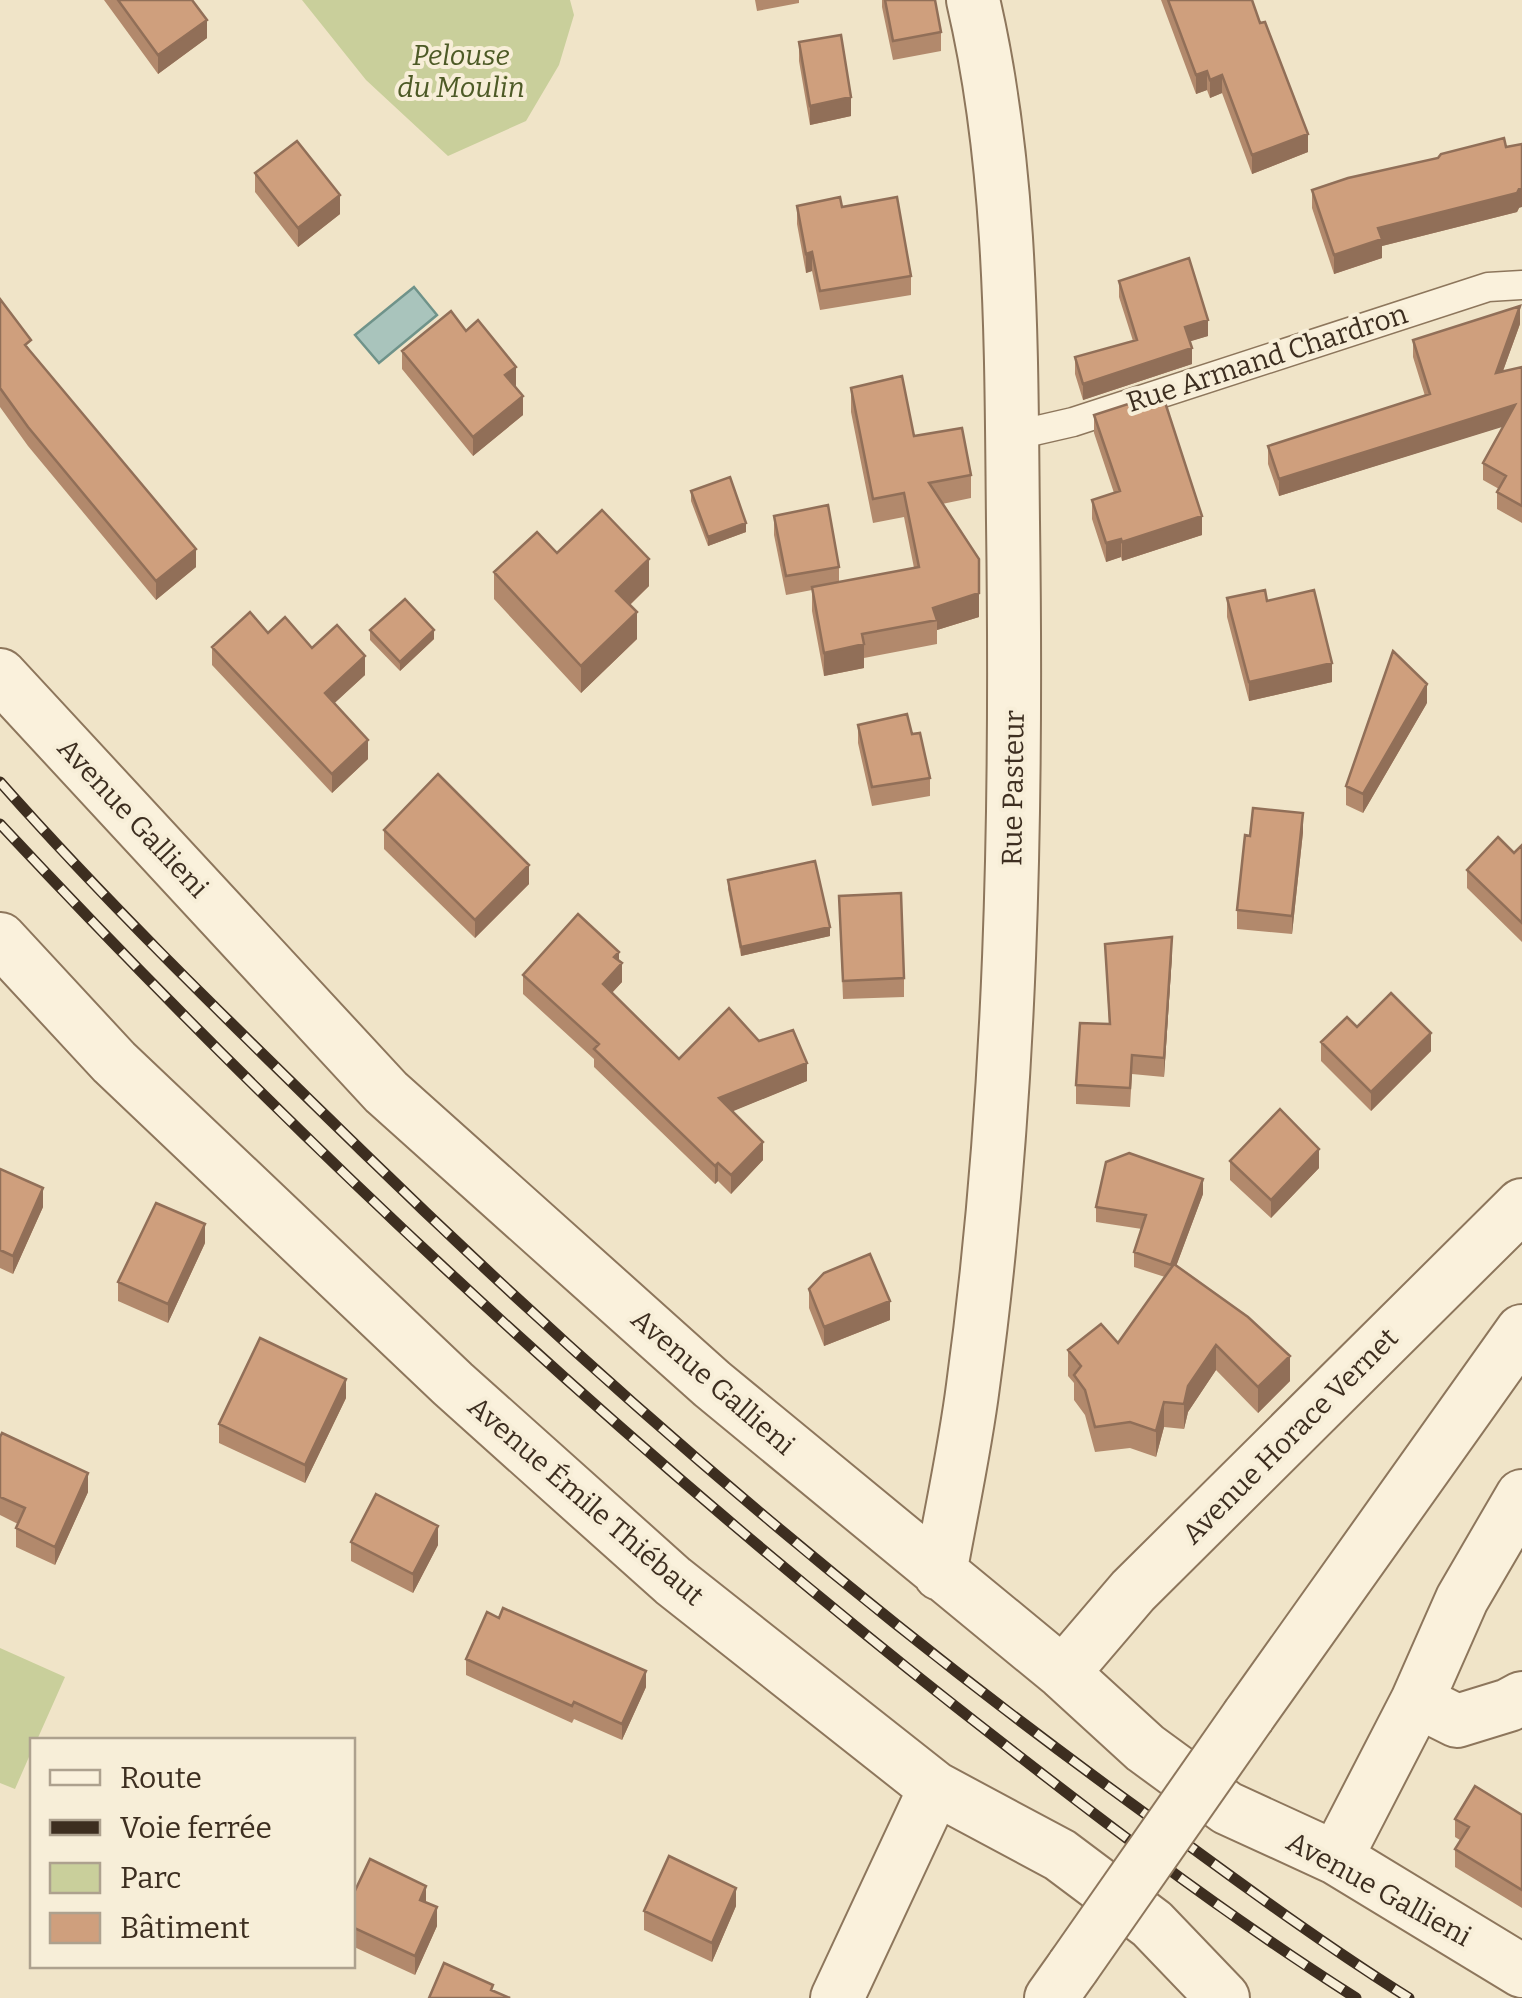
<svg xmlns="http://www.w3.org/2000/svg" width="1522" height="1998" font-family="Bitter,serif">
<rect width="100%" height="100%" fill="#f0e4c8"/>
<path fill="#c9cf9b" d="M302,0H570L574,15L559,65L526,121L448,156L366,80Z
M0,1648L65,1677L37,1740H32V1750L15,1789L0,1783Z"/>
<path fill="#a9c4bc" stroke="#6f938a" stroke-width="2.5" d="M414,287L437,315L379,363L355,335Z"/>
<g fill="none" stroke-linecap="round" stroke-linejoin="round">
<g stroke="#8d765c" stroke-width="31">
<path id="service" d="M1012,436L1073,422L1488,287L1522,285"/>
</g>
<g stroke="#8d765c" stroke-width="56">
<path id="minor" d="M0,675L386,1092L712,1384L1063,1673L1145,1748L1227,1808L1336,1858L1522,1971
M0,939L114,1062L453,1384L673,1581L935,1788L1060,1855L1152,1924L1223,1998
M940,1574C951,1512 965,1449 973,1386C1012,1101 1017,809 1013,522C1011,347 1013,171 973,0
M1063,1673L1133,1591L1522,1205
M1417,1701L1457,1721L1509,1705L1522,1698
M1249,1715L1522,1331
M1336,1858L1417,1701L1462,1599L1522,1496
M837,1998L935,1788
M1051,1998L1073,1967"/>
</g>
<use href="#service" stroke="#faf1dc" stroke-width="28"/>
<use href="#minor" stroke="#faf1dc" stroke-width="52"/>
<g stroke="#3d2e20" stroke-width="11">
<path id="rail" d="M0,782C114,911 238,1030 361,1150C603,1386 859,1606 1132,1804C1224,1871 1313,1938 1409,1998
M0,824C296,1141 614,1437 955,1706C1085,1808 1216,1909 1356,1998"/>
</g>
<use href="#rail" stroke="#f7eed8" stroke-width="8" stroke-dasharray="22" stroke-linecap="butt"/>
<g stroke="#8d765c" stroke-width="56" stroke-linecap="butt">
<path id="minor-bridge" d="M1073,1967L1249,1715"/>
</g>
<use href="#minor-bridge" stroke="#faf1dc" stroke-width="52"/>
</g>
<path fill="#b2896c" d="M104,0H192L207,38L158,74Z
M755,0H799V3L757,11Z
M882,0H935L941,32V51L893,60L882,7Z
M1161,0H1252L1308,152L1252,174L1222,93L1210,98L1207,90L1196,94Z
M799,42L851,116L810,125L799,61Z
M255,173L340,214L298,247L255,192Z
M1312,190L1519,208L1517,212L1382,246V258L1334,274L1312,208Z
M797,206L842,207L911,276V295L820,310L812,271L806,273L797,224Z
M1119,281L1208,336L1190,341L1192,364L1083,400L1075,374V357L1133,341L1119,297Z
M0,299L31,352L196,567L156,600L28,446L0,407Z
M1520,324L1503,371L1522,367V523L1497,509V492L1499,489L1483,480V463L1503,426L1279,496L1268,464V446L1425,396L1413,357V340Z
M466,331L516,386H515L523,415L473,456L402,369V351Z
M851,388L914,436L971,475V498L942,504L979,617L937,630V644L864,658V668L824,676L812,611V590L786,595L774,535V516L839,567V582L914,568L904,517L873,523L851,412Z
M1094,415L1202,535L1122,561L1121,557L1106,562L1092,519V500L1114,493L1094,433Z
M691,491L746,532L708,546L691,501Z
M557,553L649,586L630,605L637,639L581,693L494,599V572Z
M1227,598L1267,601L1332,682L1249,701L1227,617Z
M370,630L434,639L400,671L370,640Z
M268,633L312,648L365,675L334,703L368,759L332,793L212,665V647Z
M1427,703L1363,813L1346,805V786Z
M858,725L912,734L930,778V796L872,806L858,743Z
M384,830L529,884L475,938L384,849Z
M1303,832L1292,934L1237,929V910L1250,836Z
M1522,845V942L1467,888V870L1514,853Z
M728,880L830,936L741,956L728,889Z
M839,896L904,978V997L843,999Z
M1105,944L1172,955L1164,1077L1132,1074L1130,1107L1076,1104V1085L1109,1024Z
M619,961L622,982L612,993L679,1059L759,1041L807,1081L732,1111L763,1160L731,1194L718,1181L715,1184L594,1067V1059L523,994V975Z
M1357,1027L1431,1051L1371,1111L1321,1061V1042Z
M1230,1161L1319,1168L1271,1218L1230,1180Z
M0,1169L43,1207L13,1274L0,1268Z
M1203,1194L1176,1266L1290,1381L1258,1413L1216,1370L1188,1412L1184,1429L1164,1427L1156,1457L1130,1448L1095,1452L1085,1415L1074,1400V1383L1068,1376V1350L1118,1343L1165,1277L1134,1267V1252L1142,1229L1096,1222V1207Z
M205,1243L168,1323L118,1301V1282Z
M809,1289L890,1320L824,1346L809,1308Z
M346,1398L305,1483L219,1443V1424Z
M0,1437L88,1492L55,1565L16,1547V1528L18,1524L0,1515Z
M351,1542L438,1545L413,1593L351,1561Z
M466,1659L646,1687L622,1740L574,1719L572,1723L466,1675Z
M1522,1815V1908L1455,1867V1849L1460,1840L1455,1837V1819Z
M352,1897L437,1926L415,1975L352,1946Z
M736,1906L712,1962L644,1930V1911Z"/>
<path fill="#916f58" d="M207,20V38L158,74V55Z
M1207,71V90L1196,94V75Z
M1222,75V93L1210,98V80Z
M851,97V116L810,125V106Z
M1308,134V152L1252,174V155Z
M1522,188V207L1519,208L1517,212L1382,246V258L1334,274V255L1378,228Z
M340,195V214L298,247V228Z
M812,252V271L806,273V254Z
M1520,306V324L1496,390V373Z
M1208,320V336L1185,343V327Z
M1192,348V364L1083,400V384Z
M516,367V386L505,394V375Z
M523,396V415L473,456V437Z
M1515,405V423L1279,496V479Z
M1202,516V535L1122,561V542Z
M746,523V532L708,546V537Z
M1121,539V557L1106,562V543Z
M196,549V567L156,600V581Z
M649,559V586L616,618V591Z
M979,593V617L937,630V620L933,608Z
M637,612V639L581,693V666Z
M434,630V639L400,671V662Z
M864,644V668L824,676V653Z
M365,656V675L325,712V693Z
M1332,663V682L1249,701V682Z
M1427,684V703L1363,813V794Z
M368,740V759L332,793V774Z
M1303,813V832L1292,934V916Z
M529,865V884L475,938V920Z
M830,927V936L741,956V947Z
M1172,937V955L1164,1077V1058Z
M619,952V966L622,963V982L603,1002V984L614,957Z
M1431,1033V1051L1371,1111V1092Z
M807,1063V1081L719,1117V1098Z
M763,1142V1160L731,1194V1175Z
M1319,1149V1168L1271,1218V1200Z
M718,1163V1181L715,1184V1166Z
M1203,1179V1194L1171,1280V1265Z
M43,1188V1207L13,1274V1256Z
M205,1224V1243L168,1323V1304Z
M890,1301V1320L824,1346V1327Z
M1216,1345V1370L1188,1412L1184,1429V1404L1188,1386Z
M1290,1356V1381L1258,1413V1387Z
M346,1379V1398L305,1483V1465Z
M1164,1402V1427L1156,1457V1431Z
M88,1473V1492L55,1565V1547Z
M438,1526V1545L413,1593V1574Z
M646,1671V1687L622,1740V1724Z
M426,1886V1905L420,1900Z
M736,1888V1906L712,1962V1943Z
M437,1907V1926L415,1975V1956Z"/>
<path fill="#cf9f7d" stroke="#916f58" stroke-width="2.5" d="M118,0H192L207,20L158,55Z
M885,0H935L941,32L893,41Z
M1168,0H1252L1260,23L1265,22L1308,134L1252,155L1222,75L1210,80L1207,71L1196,75Z
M841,35L851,97L810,106L799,42Z
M1504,138L1506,147L1522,144V188L1519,189L1517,193L1378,228L1382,239L1334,255L1312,190L1348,178L1438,158L1441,154Z
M297,141L340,195L298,228L255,173Z
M840,197L842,207L897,197L911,276L820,291L812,252L806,254L797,206Z
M1189,258L1208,320L1185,327L1192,348L1083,384L1075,357L1137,340L1119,281Z
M0,299L31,340L25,345L196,549L156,581L28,427L0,388Z
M1520,306L1496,373L1522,367V506L1497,492L1506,476L1483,463L1515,405L1279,479L1268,446L1430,394L1413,340Z
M451,311L466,331L478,320L516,367L505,375L523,396L473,437L402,351Z
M902,376L914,436L962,428L971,475L929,483L979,559V593L933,608L937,620L862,634L864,644L824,653L812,587L919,567L904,493L873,499L851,388Z
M1162,393L1202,516L1122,542L1121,539L1106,543L1092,500L1120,491L1094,415Z
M730,477L746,523L708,537L691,491Z
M828,505L839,567L786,576L774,516Z
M602,510L649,559L616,591L637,612L581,666L494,572L537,532L557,553Z
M1265,590L1267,601L1314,590L1332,663L1249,682L1227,598Z
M405,599L434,630L400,662L370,630Z
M250,612L268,633L285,617L312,648L337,625L365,656L325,693L368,740L332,774L212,647Z
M1393,651L1427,684L1363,794L1346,786Z
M907,714L912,734L920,733L930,778L872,787L858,725Z
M438,774L529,865L475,920L384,830Z
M1253,808L1303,813L1292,916L1237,910L1245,835L1250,836Z
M1498,837L1514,853L1522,845V923L1467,870Z
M815,861L830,927L741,947L728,880Z
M901,893L904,978L843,981L839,896Z
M578,914L619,952L614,957L622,963L603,984L679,1059L729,1008L759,1041L793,1030L807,1063L719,1098L763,1142L731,1175L718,1163L715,1166L594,1049L599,1044L523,975Z
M1172,937L1164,1058L1132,1055L1130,1088L1076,1085L1080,1023L1110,1024L1105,944Z
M1391,993L1431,1033L1371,1092L1321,1042L1347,1017L1357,1027Z
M1280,1109L1319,1149L1271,1200L1230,1161Z
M1129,1153L1203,1179L1171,1265L1134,1252L1146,1215L1096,1207L1106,1162Z
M0,1169L43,1188L13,1256L0,1250Z
M156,1203L205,1224L168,1304L118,1282Z
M870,1254L890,1301L824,1327L809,1289L824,1273Z
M1174,1264L1248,1317L1290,1356L1258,1387L1216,1345L1188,1386L1184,1404L1164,1402L1156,1431L1130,1422L1095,1427L1085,1390L1074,1375L1081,1366L1068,1350L1101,1324L1118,1343Z
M260,1338L346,1379L305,1465L219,1424Z
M2,1433L88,1473L55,1547L16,1528L25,1508L0,1497V1437Z
M376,1494L438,1526L413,1574L351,1542Z
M503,1608L646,1671L622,1724L574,1702L572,1706L466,1659L487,1612L499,1618Z
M1475,1786L1522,1815V1890L1455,1849L1469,1827L1455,1819Z
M669,1856L736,1888L712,1943L644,1911Z
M370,1859L426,1886L420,1900L437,1907L415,1956L352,1927V1897Z
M444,1963L493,1985L491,1990L510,1998H429Z"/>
<g text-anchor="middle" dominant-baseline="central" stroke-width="8" stroke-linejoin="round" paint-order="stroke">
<g font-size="28" font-style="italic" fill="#4d5a26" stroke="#f7eed8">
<text x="461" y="55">Pelouse<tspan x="461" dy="32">du Moulin</tspan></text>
</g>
<g font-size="28" fill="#3d2e20" stroke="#f7eed8">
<text transform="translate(1267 358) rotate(-18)">Rue Armand Chardron</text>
<text transform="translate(1013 788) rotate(-89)">Rue Pasteur</text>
<text transform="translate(133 818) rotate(47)">Avenue Gallieni</text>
<text transform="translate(713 1382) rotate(41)">Avenue Gallieni</text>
<text transform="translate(1290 1436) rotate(-45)">Avenue Horace Vernet</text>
<text transform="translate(586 1501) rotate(41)">Avenue Émile Thiébaut</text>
<text transform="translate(1379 1889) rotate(29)">Avenue Gallieni</text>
</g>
</g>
<rect x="30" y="1738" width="325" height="230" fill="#f7eed8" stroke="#ada18e" stroke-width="2.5"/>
<rect x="50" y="1770" width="50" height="15" fill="#faf1dc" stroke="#ada18e" stroke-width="2.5"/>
<text x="120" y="1788" font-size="30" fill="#3d2e20">Route</text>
<rect x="50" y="1820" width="50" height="15" fill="#3d2e20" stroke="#ada18e" stroke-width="2.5"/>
<text x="120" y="1838" font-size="30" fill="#3d2e20">Voie ferrée</text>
<rect x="50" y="1863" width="50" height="30" fill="#c9cf9b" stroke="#ada18e" stroke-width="2.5"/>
<text x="120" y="1888" font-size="30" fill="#3d2e20">Parc</text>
<rect x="50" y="1913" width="50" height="30" fill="#cf9f7d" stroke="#ada18e" stroke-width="2.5"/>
<text x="120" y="1938" font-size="30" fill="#3d2e20">Bâtiment</text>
</svg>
